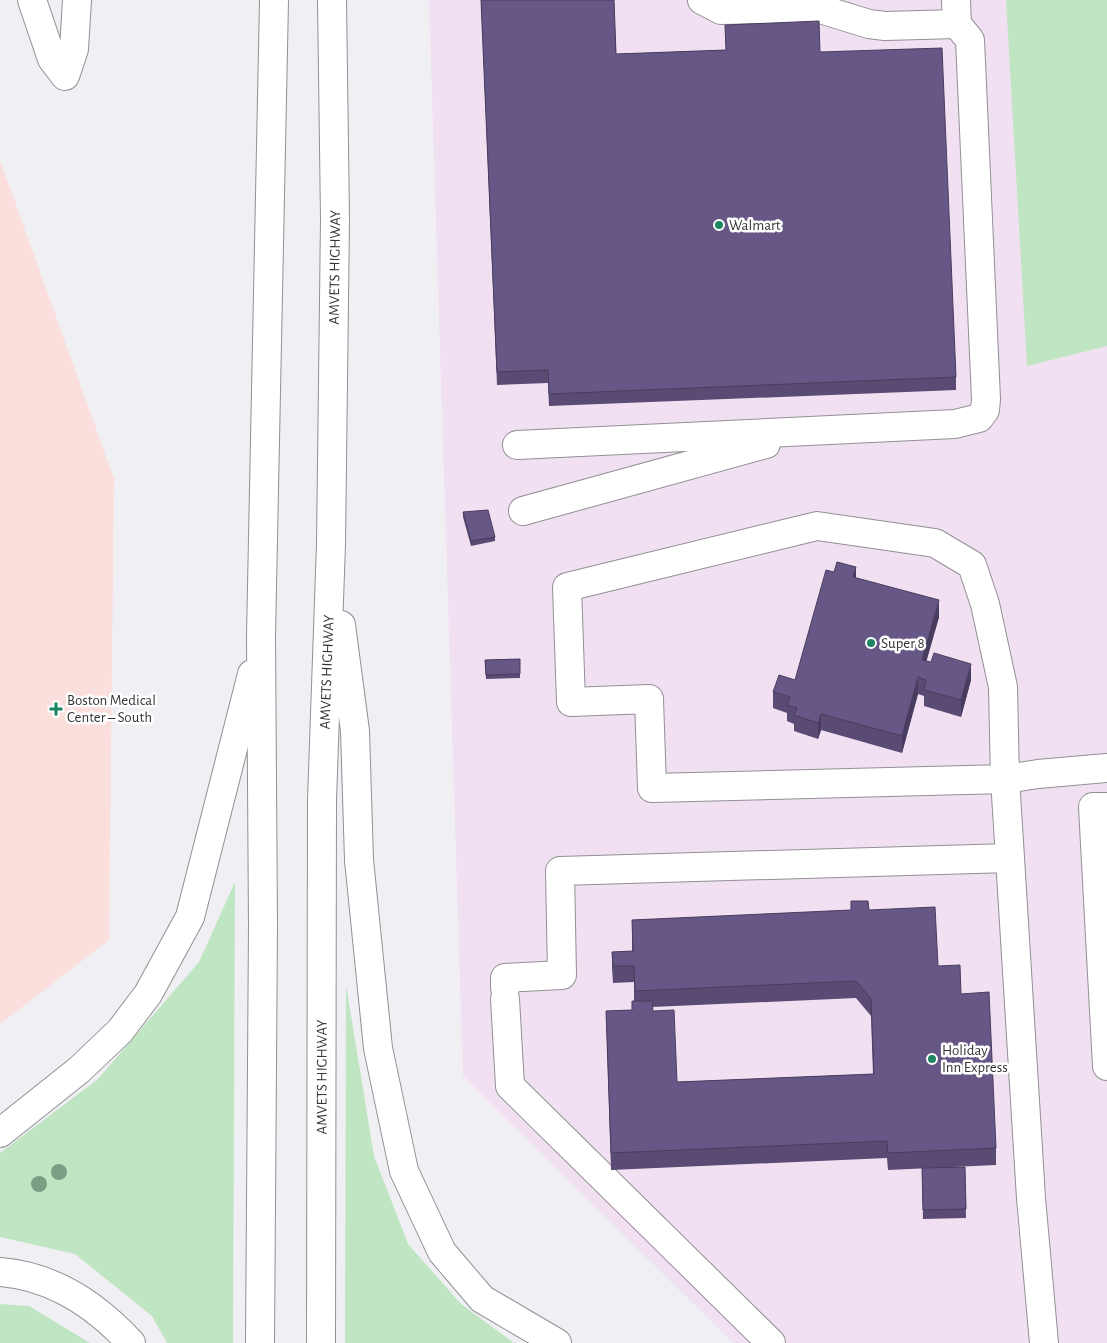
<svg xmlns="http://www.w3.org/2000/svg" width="1107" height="1343" font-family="'Alegreya Sans',sans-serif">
<rect width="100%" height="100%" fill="#f0eff3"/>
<path fill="#f1e0f2" d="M429,0H1107V1343H733L463,1076Z"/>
<path fill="#fadfdc" d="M0,160L114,479L109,940L0,1024Z"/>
<path fill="#c0e5c2" d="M1006,0H1107V346L1027,366Z
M235,882L233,1343H167L152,1316L75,1254L0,1237V1153L98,1079L199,962Z
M346,985L374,1156L408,1244L461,1304L514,1343H345Z
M0,1304L29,1306L90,1343H0Z"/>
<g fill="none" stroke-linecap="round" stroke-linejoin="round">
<g stroke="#919094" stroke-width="30">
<path id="minor" d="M32,0L52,59L65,76L74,49L77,0
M702,0L721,10L817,8L869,24L885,26L957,24L956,0
M517,445L955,424L979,418L985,410L986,399L970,40L957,24
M523,511L766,444
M817,526L935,543L972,565L985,604L1003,687L1005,779L652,788L649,699L571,702L567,587Z
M1107,807H1093L1107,1066
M1010,858L1031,1198L1044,1343
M505,988V978L562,975L560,871L1010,858L1005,779L1038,774L1107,768
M505,999L510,1086L771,1343"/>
</g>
<g stroke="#919094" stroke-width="30">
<g id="highway">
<path d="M341,625L355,731L359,860L378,1048L404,1171L442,1252L482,1299L557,1343"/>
<path d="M0,1133L79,1070L120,1031L148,994L190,917L252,674"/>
<path d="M0,1272C52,1276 96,1305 131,1343"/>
<path d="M260,1343L263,926L261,636L274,0"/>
<path id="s1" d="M321,1343L322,800L331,544L335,219L332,0"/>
</g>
</g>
<use href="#minor" stroke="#fff" stroke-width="28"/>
<use href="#highway" stroke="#fff" stroke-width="28"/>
</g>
<g fill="#7b9f84">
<circle cx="59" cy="1172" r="8"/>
<circle cx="39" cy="1184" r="8"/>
</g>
<path fill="#594b73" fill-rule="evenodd" d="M481,0H614L616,54L726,50L725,25L820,52L956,377V390L549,406L548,383L497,385Z
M463,512L495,537V541L471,546L463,517Z
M856,578L939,617L926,661L971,680L961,717L924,706V696L918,694L902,753L821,730L818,739L794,731V724L787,721V713L773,708V692L795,680Z
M520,659V678L486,679L485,660Z
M869,910L938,966L961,994L996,1148V1165L888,1170L887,1158L611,1170L606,1011L632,1010L634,1001V982L613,983L612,968V952L632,951V920ZM856,998L871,1016L873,1074L677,1082L653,1011L652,1007Z
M965,1167L966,1218L923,1219L922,1168Z"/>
<path fill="#483d5e" d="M856,567V584L853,577Z
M939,600V617L922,677V660Z
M971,664V680L961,717V700Z
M918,677V694L902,753V736Z
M821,714V730L818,739V723Z"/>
<path fill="#675786" stroke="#483d5e" d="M481,0H614L616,54L726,50L725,25L819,21L820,52L942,48L956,377L549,394L548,370L497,372Z
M488,510L495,537L471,541L463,512Z
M837,562L856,567L853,577L939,600L922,660L931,662L934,653L971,664L961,700L924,690L926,680L918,677L902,736L821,714L818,723L794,715L797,708L787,705L790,697L773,692L779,675L795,680L826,570L834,572Z
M520,659V674L486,675L485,660Z
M851,901H868L869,910L935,907L938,966L960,965L961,994L989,992L996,1148L888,1153L887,1141L611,1153L606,1011L632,1010V1001H652L653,1011L674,1010L677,1082L874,1074L871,999L856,981L635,991L634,966H613L612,952L633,951L632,920L851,910Z
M965,1167L966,1209L923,1210L922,1168Z"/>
<g fill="#1d8560" stroke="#fff" stroke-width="2">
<circle cx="719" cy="225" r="5"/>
<circle cx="871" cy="643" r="5"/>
<path d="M53.5 701.5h5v5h5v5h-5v5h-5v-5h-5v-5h5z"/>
<circle cx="932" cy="1059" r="5"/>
</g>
<g text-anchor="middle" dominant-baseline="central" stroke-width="5" stroke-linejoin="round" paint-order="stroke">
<g font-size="15" fill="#373638" stroke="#fff" text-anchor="start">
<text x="729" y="225">Walmart</text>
<text x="881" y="643">Super 8</text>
<text x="67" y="700">Boston Medical<tspan x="67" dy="17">Center – South</tspan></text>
<text x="942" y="1050">Holiday<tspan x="942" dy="17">Inn Express</tspan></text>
</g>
<g font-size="15" fill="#373638" stroke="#fff">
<text stroke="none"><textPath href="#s1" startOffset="1076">AMVETS HIGHWAY</textPath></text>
<text stroke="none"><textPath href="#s1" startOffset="671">AMVETS HIGHWAY</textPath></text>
<text stroke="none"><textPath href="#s1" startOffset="266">AMVETS HIGHWAY</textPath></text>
</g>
</g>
</svg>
